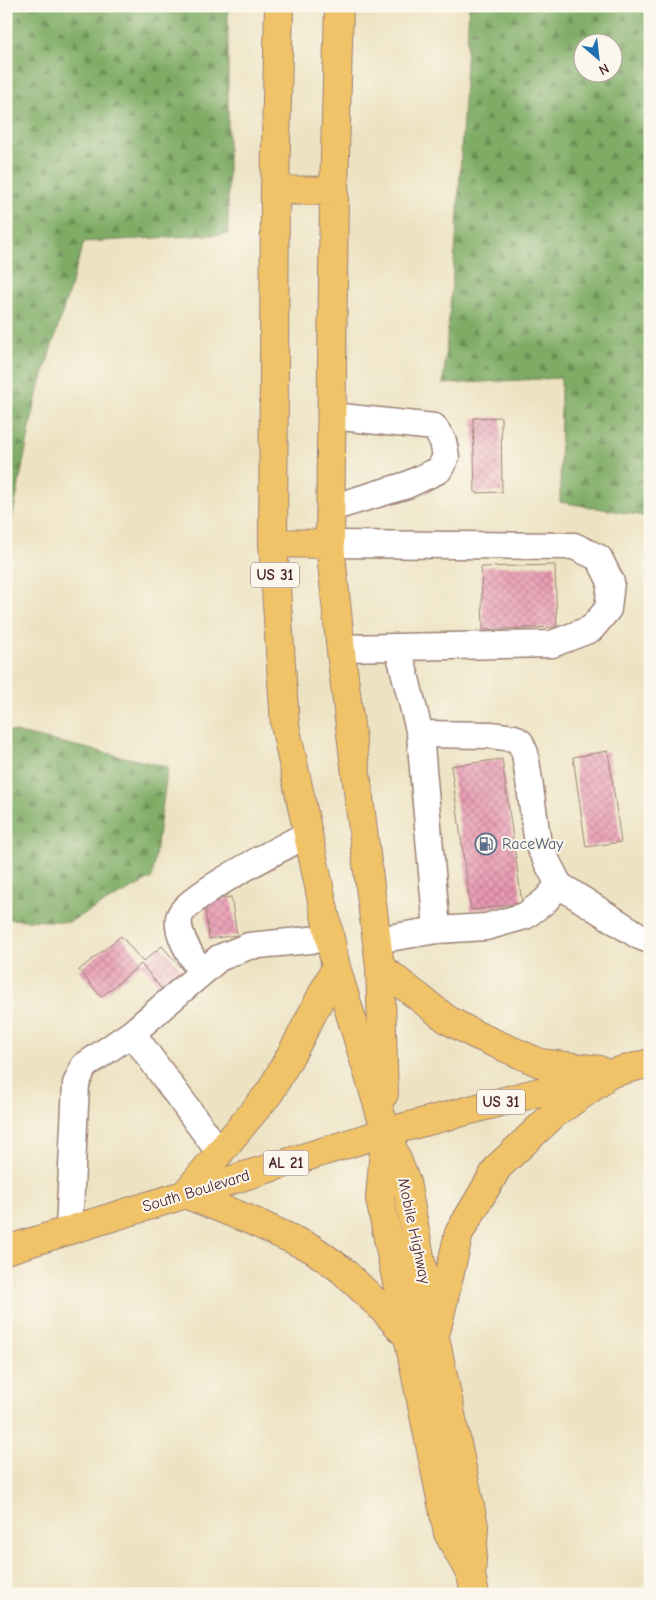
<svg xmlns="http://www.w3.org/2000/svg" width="656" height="1600" font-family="'Comic Neue',sans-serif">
<defs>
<pattern id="forest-firs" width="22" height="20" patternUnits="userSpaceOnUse" patternTransform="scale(1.25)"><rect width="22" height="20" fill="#7eac65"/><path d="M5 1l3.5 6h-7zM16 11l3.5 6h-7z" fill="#698b53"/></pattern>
<pattern id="building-cross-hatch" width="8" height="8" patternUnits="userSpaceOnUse" patternTransform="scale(1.25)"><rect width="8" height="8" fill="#e897b1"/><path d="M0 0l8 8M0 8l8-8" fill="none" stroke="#be7b90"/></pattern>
</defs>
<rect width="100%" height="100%" fill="#fbf7ec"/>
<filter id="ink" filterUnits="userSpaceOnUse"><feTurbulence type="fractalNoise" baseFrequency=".02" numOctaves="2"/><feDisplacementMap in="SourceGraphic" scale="10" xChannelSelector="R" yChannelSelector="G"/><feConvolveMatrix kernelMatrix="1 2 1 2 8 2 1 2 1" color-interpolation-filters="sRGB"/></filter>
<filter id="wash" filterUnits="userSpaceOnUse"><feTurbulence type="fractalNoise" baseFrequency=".0096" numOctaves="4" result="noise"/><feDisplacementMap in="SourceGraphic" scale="20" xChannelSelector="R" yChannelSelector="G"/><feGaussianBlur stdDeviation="1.12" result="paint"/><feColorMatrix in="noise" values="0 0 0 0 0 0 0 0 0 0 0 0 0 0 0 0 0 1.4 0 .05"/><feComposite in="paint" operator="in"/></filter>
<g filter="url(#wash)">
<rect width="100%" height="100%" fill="#ede3c2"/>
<path fill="url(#forest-firs)" stroke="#646648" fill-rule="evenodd" d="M6,6H228V234L84,242L36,398L6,550Z
M469,6H650V517L560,502L561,378L443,384L457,228ZM584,42H614V72H584Z
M6,730L168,767L152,878L69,922L6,919Z"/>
<g id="blocks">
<path fill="url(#building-cross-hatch)" d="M501,417L502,492L475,493L473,418Z
M555,565L557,627L483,630L481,567Z
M608,751L621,842L586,847L573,757Z
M502,759L522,903L471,910L451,766Z
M231,897L237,935L209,939L204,901Z
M121,936L143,962L162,946L187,975L165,993L141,964L101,997L79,970Z"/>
</g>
</g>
<g filter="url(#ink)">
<use href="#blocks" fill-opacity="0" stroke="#9c8176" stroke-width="1"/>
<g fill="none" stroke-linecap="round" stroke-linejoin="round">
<g stroke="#9c8176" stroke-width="29">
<path id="minor" d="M331,508L407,485L439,470L446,457L443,441L434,427L332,416
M330,544L574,546L599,558L611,582L608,609L591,629L552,644L341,648
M398,647L420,734L490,735L514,738L520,742L525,753L538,844L559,885L639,936L650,940
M420,734L437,930
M377,940L437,930L486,927L525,916L545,901L559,885
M201,973C193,958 176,935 179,918C182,897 286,846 308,834
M132,1033L220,1153
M69,1230L76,1084L84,1066L132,1033L219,958L249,946L330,938"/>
</g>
<g stroke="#9c8176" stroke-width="30">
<path id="major" d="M279,6L275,190L273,543L285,725L336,967L386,1132L406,1182L435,1337L474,1526L471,1575L475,1594
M339,6L334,191L330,544L342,661L380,967L384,1094
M275,190L334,191
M273,543L330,544
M380,967L448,1020L476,1035L540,1063L599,1070
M385,1137L380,1199L448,1533L471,1575
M185,1194L270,1092L299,1040L336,967
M185,1194L250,1220L313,1249L342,1270L382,1308L408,1337
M6,1250L386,1132L650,1063
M437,1328L459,1233L498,1167L553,1115L600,1082"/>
</g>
<use href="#minor" stroke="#fff" stroke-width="26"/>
<use href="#major" stroke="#f0c369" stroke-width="28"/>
</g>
</g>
<defs>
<g id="fuel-ring" transform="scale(1.125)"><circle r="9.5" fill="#fbf7ec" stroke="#5c6f8a" stroke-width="1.5"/><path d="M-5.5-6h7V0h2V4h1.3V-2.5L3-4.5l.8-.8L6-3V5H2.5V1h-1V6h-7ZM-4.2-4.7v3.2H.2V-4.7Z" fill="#5c6f8a"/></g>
</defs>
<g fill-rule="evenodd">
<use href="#fuel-ring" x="486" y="844"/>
</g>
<g text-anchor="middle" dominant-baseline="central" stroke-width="4" stroke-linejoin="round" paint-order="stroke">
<g fill="#fbf7ec" stroke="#7f6065" stroke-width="1">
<rect x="251" y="562.5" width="48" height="25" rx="4"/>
<rect x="477" y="1089.5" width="48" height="25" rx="4"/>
<rect x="263.5" y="1150.5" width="45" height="25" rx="4"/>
</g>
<g font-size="15" font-weight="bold" fill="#4a1f2b">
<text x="275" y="575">US 31</text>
<text x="501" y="1102">US 31</text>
<text x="286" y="1163">AL 21</text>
</g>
<g font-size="16" fill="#4e5e75" stroke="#fbf7ec" text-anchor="start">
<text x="502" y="844">RaceWay</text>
</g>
<g font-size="16" fill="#4a1f2b" stroke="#fbf7ec">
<text transform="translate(196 1191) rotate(-17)">South Boulevard</text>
<text transform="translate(414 1231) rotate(78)">Mobile Highway</text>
</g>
</g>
<rect width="656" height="1600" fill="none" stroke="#fbf7ec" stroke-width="25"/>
<g transform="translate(598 58) rotate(152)"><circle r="24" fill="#fbf7ec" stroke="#b4a19f"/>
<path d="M0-4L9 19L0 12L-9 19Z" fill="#1f6fb2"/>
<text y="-8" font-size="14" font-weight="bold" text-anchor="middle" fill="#4a1f2b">N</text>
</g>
</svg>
